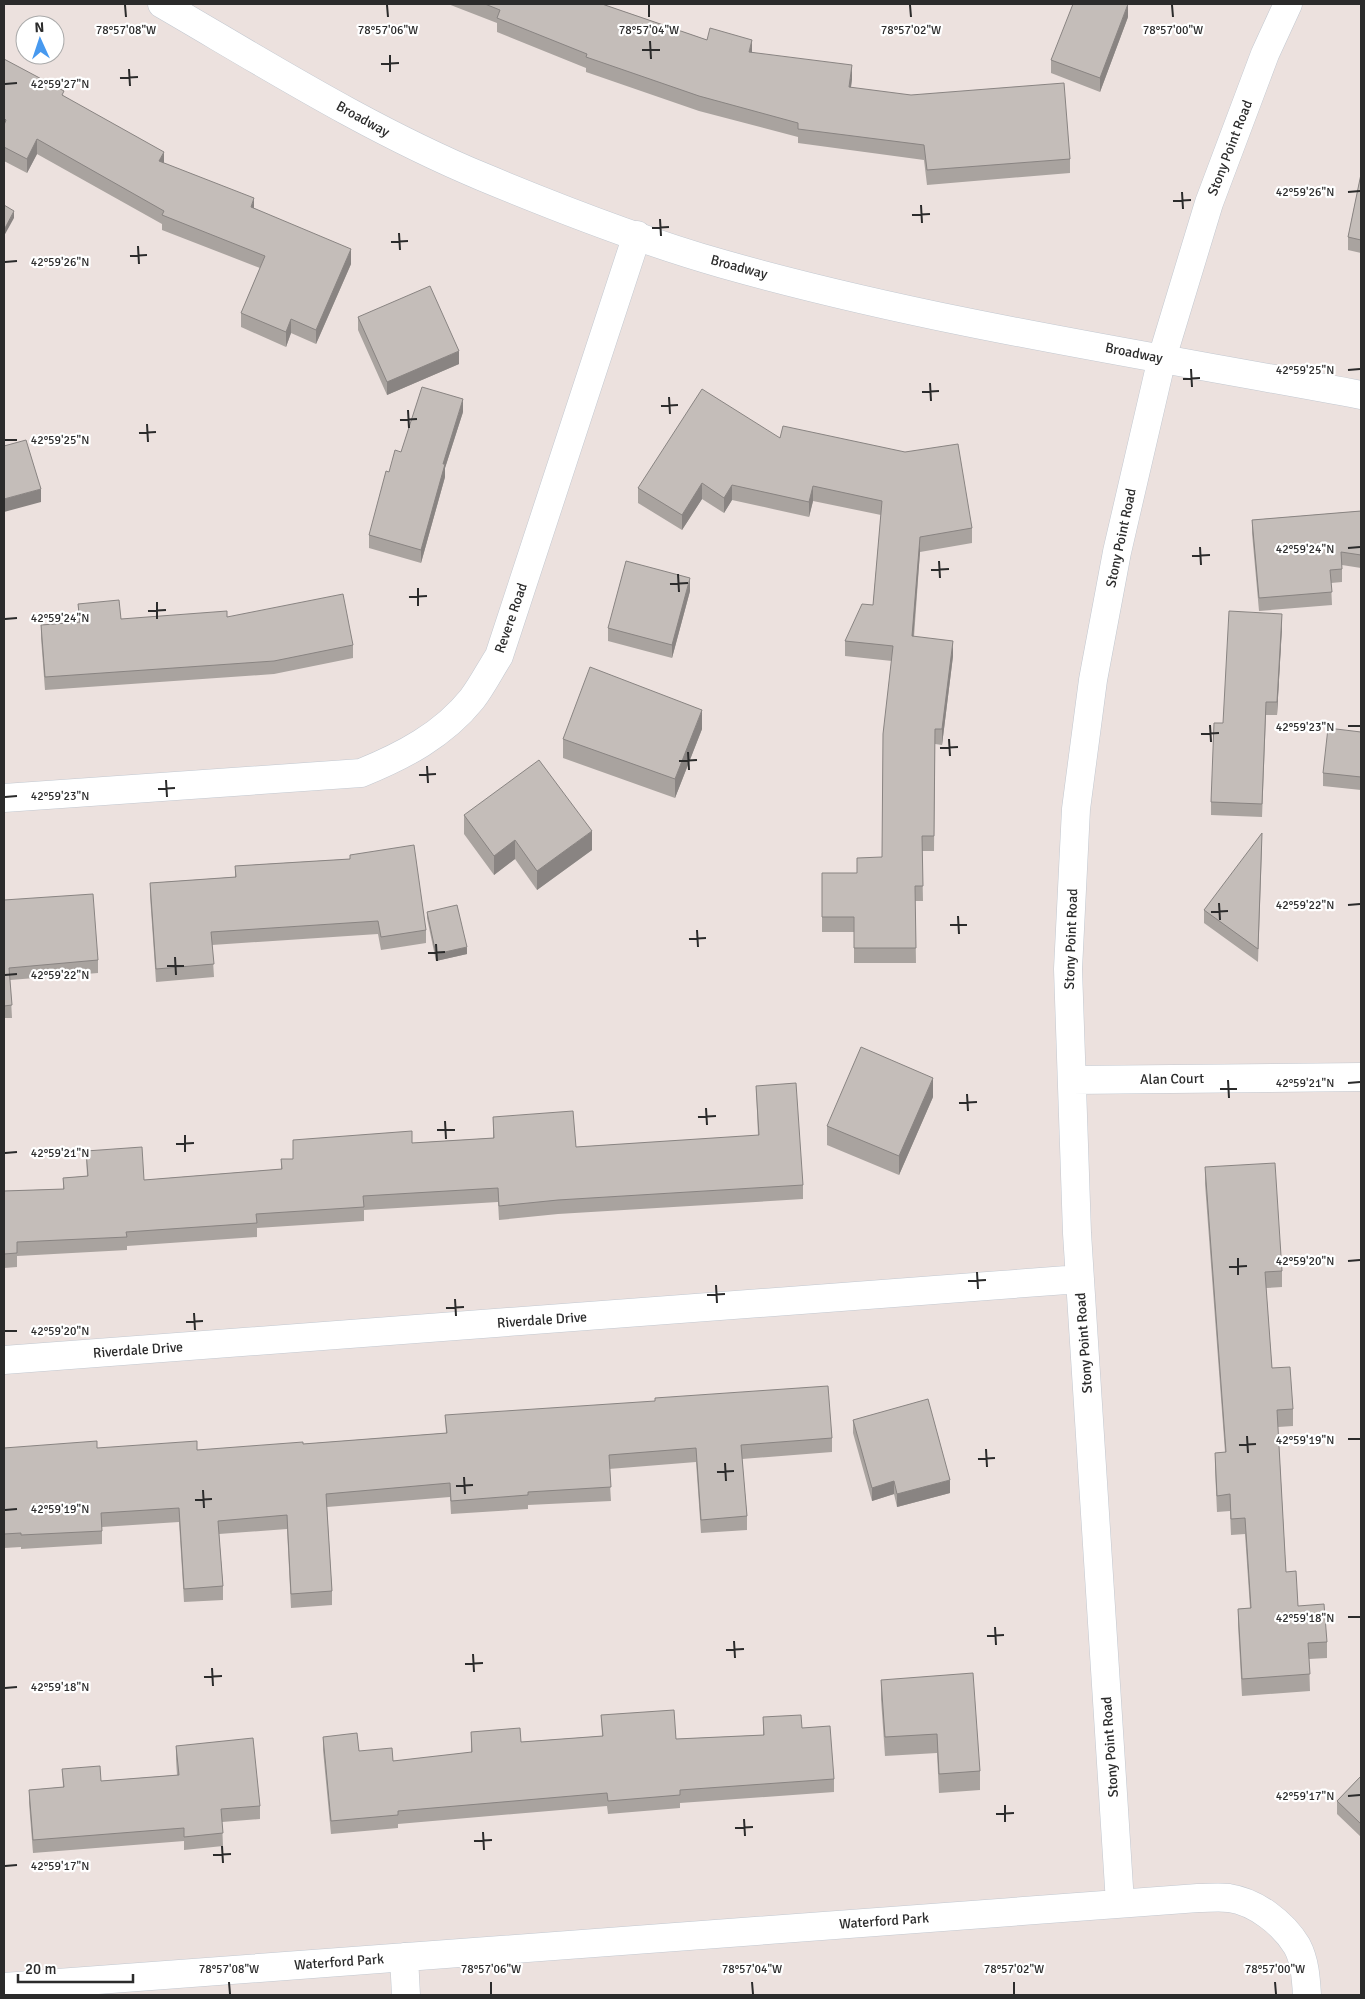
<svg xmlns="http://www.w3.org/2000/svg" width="1365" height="1999" font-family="Signika,sans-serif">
<rect width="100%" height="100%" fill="#ece1de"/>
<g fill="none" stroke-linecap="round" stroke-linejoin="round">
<g stroke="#c2c8d0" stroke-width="29">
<path id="minor" d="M4,798L361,773C403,756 443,735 472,699C482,686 490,670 499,656L637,235
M1072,1080L1361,1077
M4,1360L1080,1279
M1120,1903L1077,1233L1068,969L1076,809L1093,680L1117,552L1162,358L1209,203L1265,54L1288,4
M404,1957L406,1995
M4,1987L1198,1898C1208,1898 1219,1897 1229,1898C1256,1902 1283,1923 1297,1946C1305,1961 1306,1979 1307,1995"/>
</g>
<g stroke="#c2c8d0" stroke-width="29">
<path id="tertiary" d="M162,4C267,65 370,130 483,177C560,209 642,241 723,264C932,323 1148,355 1361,395"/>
</g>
<use href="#minor" stroke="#fff" stroke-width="28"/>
<use href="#tertiary" stroke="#fff" stroke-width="28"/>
</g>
<path fill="#a9a39f" d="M448,4H602L707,40L852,79L851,87L1070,159V173L927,185L924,160L798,143V137L699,111L586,72V68L497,32V23Z
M1128,17L1100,92L1051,73V60Z
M4,59L64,96L164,163L254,208L351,264L316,344L291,333L286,347L241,327V313L260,268L162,230V224L37,154L27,173L4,161Z
M1361,174V253L1348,250V237Z
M358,317L459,364L387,395L358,330Z
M463,412L445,468V477L421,563L369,548V535L389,472L401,452Z
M780,438L972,528V543L920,552L914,637L953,656L942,745L935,744L934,851H922L923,901H915L916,963H854V932H822V873H857L882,857L892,661L845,656V641L873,605L881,515L813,501L809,517L732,500L724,513L702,499L682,530L638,503V488Z
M1361,511V568L1342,565V582L1331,583L1332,605L1259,611L1252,533V520Z
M690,591L672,658L608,641V628Z
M78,604L121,619L227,617L353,645V658L274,674L45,690L41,638V625L79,622Z
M1282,627L1277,715H1266L1262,817L1211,815V802L1223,723Z
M702,729L675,798L563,758V739Z
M1361,732V790L1323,786V773Z
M464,815L592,850L537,890L515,859L494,875L464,834Z
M1262,846L1258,962L1204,923V910Z
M350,855L426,930V943L381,950L378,934L212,945L214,977L156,982L150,896V883L235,877V866L350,859Z
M4,900L98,960V973L10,980L12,1018H4Z
M427,912L467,954L436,961L427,918Z
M756,1086L803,1185V1199L558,1214L499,1220L498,1202L364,1210V1221L257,1228V1237L127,1246V1250L17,1256V1267L4,1268V1191L63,1189V1178L87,1176L86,1151L144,1180L281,1169V1159H293V1140L412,1143L493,1138V1117L576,1147L758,1136Z
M933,1097L899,1175L827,1145V1126Z
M1205,1167L1282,1271V1287L1266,1288L1272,1368L1293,1409V1426L1278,1427L1286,1572L1298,1606L1327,1642V1658L1309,1659L1310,1691L1242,1696L1238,1625V1609L1250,1608L1245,1534L1231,1535L1230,1511L1217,1512L1215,1469V1453L1225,1452L1205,1184Z
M445,1415L832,1438V1452L742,1459L747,1516V1530L701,1533L696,1462L609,1469L611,1501L528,1505V1509L451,1514L450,1497L327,1507L332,1591V1605L291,1608L287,1529L219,1534L223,1586V1600L184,1602L179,1522L102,1527V1544L21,1549V1547L4,1548V1448H97L197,1450L303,1444L446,1433Z
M853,1420L950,1493L897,1507L894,1494L872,1501L853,1433Z
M881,1680L980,1771V1790L939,1793L937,1753L885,1756L881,1699Z
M601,1715L676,1739L763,1735V1717L802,1728L834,1779V1792L680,1803V1808L608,1814L607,1806L398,1824V1828L331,1834L323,1750V1737L359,1751L393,1761L471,1753V1732L521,1742L602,1736Z
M176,1746L260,1806V1819L222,1822L223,1846L184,1850V1841L33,1853L29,1803V1790L63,1787L62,1769L101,1781L177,1775L176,1759Z
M1361,1776V1837L1337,1814V1801Z"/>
<path fill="#898482" d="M1128,4V17L1100,92V78Z
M752,40V54L749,52Z
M852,65V79L849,101V87Z
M37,139V154L27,173V159Z
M164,152V166L159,161Z
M254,198V213L251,207Z
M14,211V218L4,236V230Z
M351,249V264L316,344V330Z
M291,319V333L286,347V332Z
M459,351V364L387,395V382Z
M463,399V412L445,468V477L421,563V550L443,464Z
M702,483V499L682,530V515Z
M732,485V500L724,513V498Z
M813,486V501L809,517V502Z
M41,489V502L4,512V499Z
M920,537V552L912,652V636Z
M690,578V591L672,658V645Z
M1282,614V627L1277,715V702Z
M953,641V656L942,745V729Z
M702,710V729L675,798V779Z
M592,831V850L537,890V871Z
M515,840V859L494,875V856Z
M467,947V954L436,961V954Z
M933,1078V1097L899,1175V1156Z
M950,1480V1493L897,1507V1494Z
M894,1481V1494L872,1501V1488Z"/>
<path fill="#c4bdb9" stroke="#898482" d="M485,4H602L707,40L710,28L752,40L749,52L852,65L849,87L911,95L1064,83L1070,159L927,170L924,145L798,129V123L699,96L586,57L587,54L497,18L500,10Z
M1073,4H1128L1100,78L1051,60Z
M4,59L64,91L62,95L164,152L159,161L254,198L251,207L351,249L316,330L291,319L286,332L241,313L265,256L162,215L164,211L37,139L27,159L4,147V125L6,120L4,118Z
M1361,174V240L1348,237Z
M4,205L14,211L4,230Z
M430,286L459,351L387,382L358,317Z
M422,387L463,399L443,464H445L421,550L369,535L386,471L389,472L395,450L401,452Z
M702,389L780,438L783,426L905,452L958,444L972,528L920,537L912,636L953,641L942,729H935L934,836H922L923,886H915L916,948H854V917H822V873H857V858L882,857L883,734L893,646L845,641L862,604L873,605L882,501L813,486L809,502L732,485L724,498L702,483L682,515L638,488Z
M26,440L41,489L4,499V446Z
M1361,511V555L1341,552L1342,569L1330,570L1332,592L1259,598L1252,520Z
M626,561L690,578L672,645L608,628Z
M343,594L353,645L274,661L45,677L41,625L80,622L78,604L119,600L121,619L227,611V617Z
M1229,611L1282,614L1277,702H1266L1262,804L1211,802L1214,723H1223Z
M590,667L702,710L675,779L563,739Z
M1328,728L1361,732V777L1323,773Z
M539,760L592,831L537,871L515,840L494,856L464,815Z
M1262,833L1258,949L1204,910Z
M414,845L426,930L381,937L378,921L211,932L214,964L156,969L150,883L236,877L235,866L350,859V855Z
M93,894L98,960L9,968L12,1005L4,1006V900Z
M457,905L467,947L436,954L427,912Z
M861,1047L933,1078L899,1156L827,1126Z
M796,1083L803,1185L558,1200L499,1206L498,1188L363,1196L364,1207L256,1214L257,1223L126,1232L127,1237L17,1242V1253L4,1254V1191L64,1189L63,1178L88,1176L86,1151L142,1147L144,1180L282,1169L281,1159H293V1140L412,1131V1143L494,1138L493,1117L573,1111L576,1147L759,1135L756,1086Z
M1275,1163L1282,1271L1265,1272L1272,1368L1290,1367L1293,1409L1277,1410L1286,1572L1296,1571L1298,1606L1324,1604L1327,1642L1308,1643L1310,1674L1242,1679L1238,1609L1251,1608L1245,1518L1231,1519L1230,1494L1217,1496L1215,1453L1226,1452L1205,1167Z
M828,1386L832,1438L741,1445L747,1516L701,1520L696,1448L609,1455L611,1487L528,1492V1495L451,1501L450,1483L326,1494L332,1591L291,1594L287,1515L218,1521L223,1586L184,1589L179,1508L101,1513L102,1531L21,1535V1533L4,1534V1448L97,1441V1448L197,1441V1450L303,1442V1444L447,1433L445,1415L655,1401V1398Z
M928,1399L950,1480L897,1494L894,1481L872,1488L853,1420Z
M973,1673L980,1771L939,1774L937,1734L885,1737L881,1680Z
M674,1710L676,1739L764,1735L763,1717L801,1715L802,1728L830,1726L834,1779L680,1790V1795L608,1801L607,1793L398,1811V1815L331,1821L323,1737L357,1733L359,1751L392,1748L393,1761L472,1752L471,1732L520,1728L521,1742L603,1736L601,1715Z
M253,1738L260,1806L221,1809L223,1833L184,1837V1828L33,1840L29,1790L64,1787L62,1769L100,1766L101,1781L179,1775L176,1746Z
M1361,1776V1824L1337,1801Z"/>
<path fill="none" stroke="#2b2b2b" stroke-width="2" d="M125,5L126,17M387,5L388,17M649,5V17M910,5L911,17M1172,5L1173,17M650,41L651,59M642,50H660M390,55V72M381,64L399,63M129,69L130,86M120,78L138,77M5,84L17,83M1182,192L1183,209M1348,192L1360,191M1173,201L1191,200M921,205L922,223M912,215L930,214M660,219L661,236M652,228L669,227M399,233L400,250M391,242L408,241M138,246L139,264M130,256L147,255M5,262L17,261M1191,369L1192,387M1348,370L1360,369M1183,379L1200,378M930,383L931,401M922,392L939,391M669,397L670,414M661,406L678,405M408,410L409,428M400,420L417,419M147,424L148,442M139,433L156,432M5,440H17M1200,547L1201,565M1348,548L1360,547M1192,556L1210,555M939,561L940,578M931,570L949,569M678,574L679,592M670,584L688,583M418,588V606M409,597L427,596M157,602V619M148,611L166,610M5,619L17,618M1210,725L1211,742M1348,726H1360M1201,734L1219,733M949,739L950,756M940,748L958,747M688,752L689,770M679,761L697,760M427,766L428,783M419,775L436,774M166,780L167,797M158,789L175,788M5,797L17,796M1219,903L1220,920M1348,905L1360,904M1211,912L1228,911M958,916L959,934M950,925H967M697,930L698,947M689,939L706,938M436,944L437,961M428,953L445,952M175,957L176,975M167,966H184M5,975L17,974M1228,1080L1229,1098M1348,1083L1360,1082M1220,1089H1237M967,1094L968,1111M959,1103L977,1102M706,1108L707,1125M698,1117L716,1116M445,1121L446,1139M437,1130H455M185,1135V1152M176,1144L194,1143M5,1153L17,1152M1238,1258V1275M1348,1261L1360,1260M1229,1267L1247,1266M977,1272L978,1289M968,1281L986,1280M716,1285L717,1303M707,1295L725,1294M455,1299L456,1316M446,1308L464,1307M194,1313L195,1330M186,1322L203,1321M5,1331H17M1247,1436L1248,1453M1348,1439H1360M1239,1445L1256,1444M986,1449L987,1467M978,1459L995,1458M725,1463L726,1481M717,1472L734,1471M464,1477L465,1494M456,1486L473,1485M203,1490L204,1508M195,1500L212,1499M5,1510L17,1509M1348,1617H1360M995,1627L996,1645M987,1636L1004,1635M734,1641L735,1658M726,1650L744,1649M473,1654L474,1672M465,1664L483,1663M212,1668L213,1686M204,1677L222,1676M5,1688L17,1687M1348,1796L1360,1795M1005,1805V1822M996,1814L1014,1813M744,1819L745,1836M735,1828L753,1827M483,1832L484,1850M474,1841L492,1840M222,1846L223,1863M213,1855L231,1854M5,1866L17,1865M229,1982L230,1994M491,1982V1994M752,1982L753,1994M1014,1982V1994M1275,1982L1276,1994"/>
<g text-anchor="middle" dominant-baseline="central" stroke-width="4.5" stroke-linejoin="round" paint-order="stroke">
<g font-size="14" fill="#2b2b2b" stroke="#fff">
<text transform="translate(363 119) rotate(29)">Broadway</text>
<text transform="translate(1230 148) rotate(-69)">Stony Point Road</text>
<text transform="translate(739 267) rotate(15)">Broadway</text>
<text transform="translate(1134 353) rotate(11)">Broadway</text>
<text transform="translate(1121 538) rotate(-78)">Stony Point Road</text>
<text transform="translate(511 618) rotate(-71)">Revere Road</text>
<text transform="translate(1071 939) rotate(-88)">Stony Point Road</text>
<text transform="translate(1172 1079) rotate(-1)">Alan Court</text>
<text transform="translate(542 1320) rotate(-4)">Riverdale Drive</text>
<text transform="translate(1084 1343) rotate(-94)">Stony Point Road</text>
<text transform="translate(138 1350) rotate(-4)">Riverdale Drive</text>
<text transform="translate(1110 1747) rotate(-94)">Stony Point Road</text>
<text transform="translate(884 1921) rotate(-4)">Waterford Park</text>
<text transform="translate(339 1962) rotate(-4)">Waterford Park</text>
</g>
</g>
<g font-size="12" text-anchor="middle" fill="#2b2b2b" stroke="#fff" stroke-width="4.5" stroke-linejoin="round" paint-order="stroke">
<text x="126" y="34">78°57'08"W</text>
<text x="388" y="34">78°57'06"W</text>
<text x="649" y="34">78°57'04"W</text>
<text x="911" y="34">78°57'02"W</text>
<text x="1173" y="34">78°57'00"W</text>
<text x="60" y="88">42°59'27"N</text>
<text x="1305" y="196">42°59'26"N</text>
<text x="60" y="266">42°59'26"N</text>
<text x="1305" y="374">42°59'25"N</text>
<text x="60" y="444">42°59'25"N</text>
<text x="1305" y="553">42°59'24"N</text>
<text x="60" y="622">42°59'24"N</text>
<text x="1305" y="731">42°59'23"N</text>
<text x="60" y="800">42°59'23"N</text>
<text x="1305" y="909">42°59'22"N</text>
<text x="60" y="979">42°59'22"N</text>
<text x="1305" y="1087">42°59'21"N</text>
<text x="60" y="1157">42°59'21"N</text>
<text x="1305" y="1265">42°59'20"N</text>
<text x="60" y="1335">42°59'20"N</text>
<text x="1305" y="1444">42°59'19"N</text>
<text x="60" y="1513">42°59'19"N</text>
<text x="1305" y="1622">42°59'18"N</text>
<text x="60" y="1691">42°59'18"N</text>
<text x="1305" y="1800">42°59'17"N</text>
<text x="60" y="1870">42°59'17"N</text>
<text x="229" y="1973">78°57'08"W</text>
<text x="491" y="1973">78°57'06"W</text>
<text x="752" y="1973">78°57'04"W</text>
<text x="1014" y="1973">78°57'02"W</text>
<text x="1275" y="1973">78°57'00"W</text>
</g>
<rect width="1365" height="1999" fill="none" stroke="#2b2b2b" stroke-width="10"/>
<g transform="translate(40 40) rotate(357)"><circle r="24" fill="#ffffff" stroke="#aaaaaa"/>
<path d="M0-4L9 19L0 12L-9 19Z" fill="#4799ef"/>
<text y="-8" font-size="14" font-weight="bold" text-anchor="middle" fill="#2b2b2b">N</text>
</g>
<path d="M18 1974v8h115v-8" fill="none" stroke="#2b2b2b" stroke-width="2.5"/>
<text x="25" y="1974" font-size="15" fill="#2b2b2b" stroke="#ffffff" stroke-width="4" paint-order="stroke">20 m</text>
</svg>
